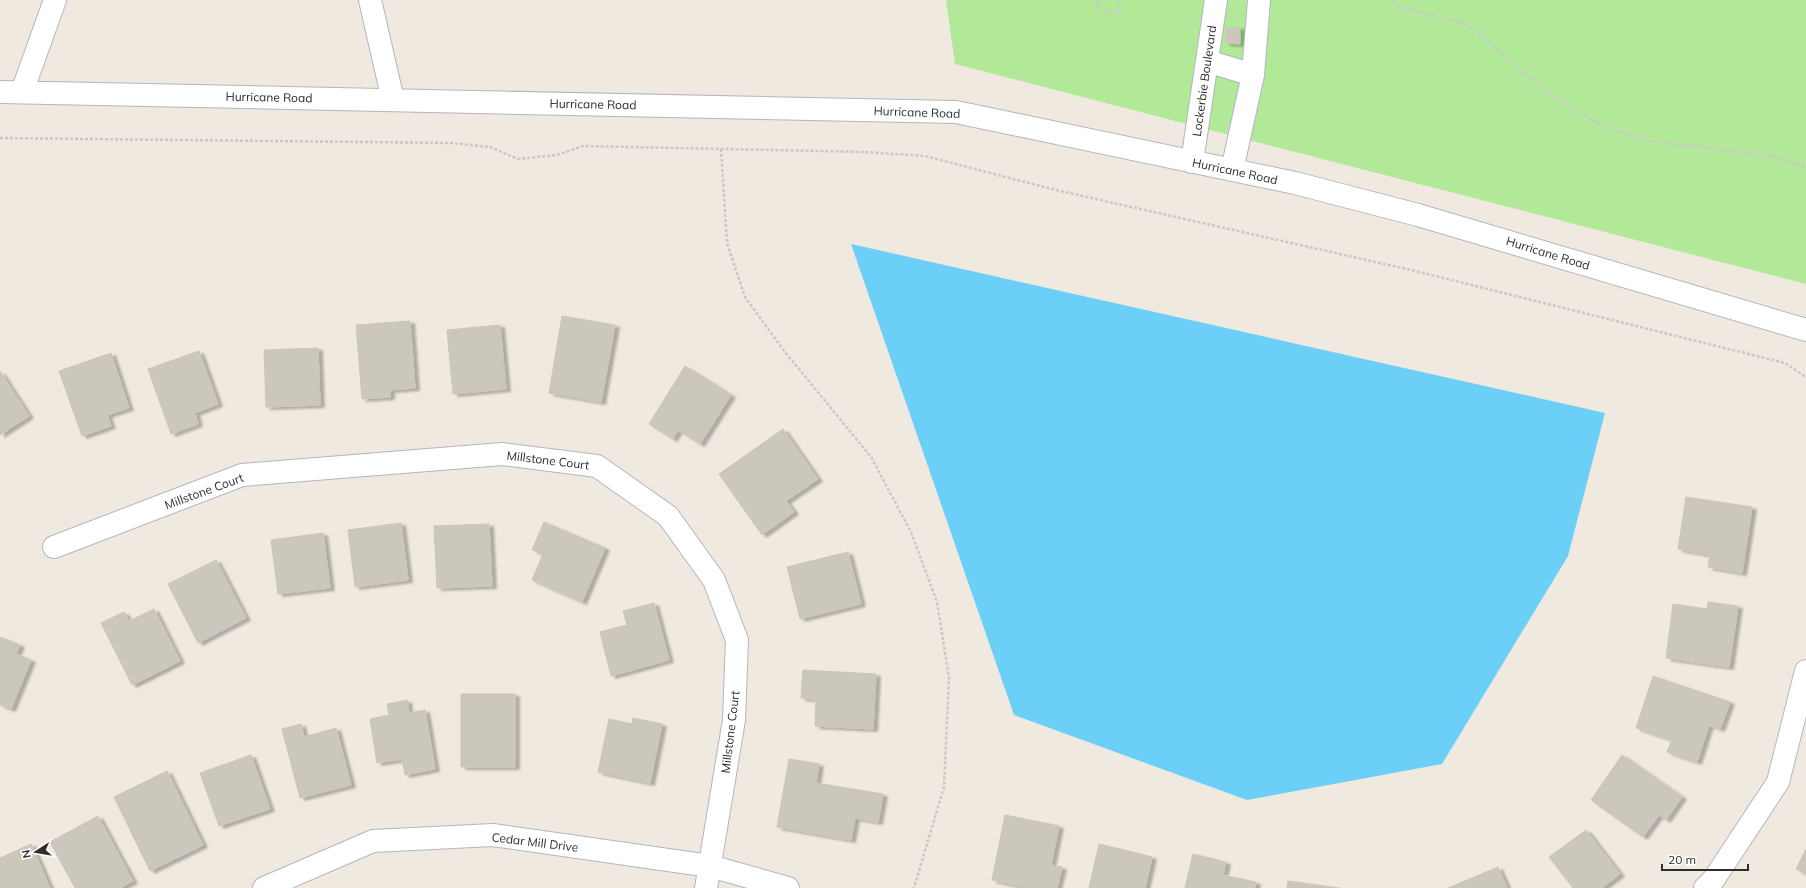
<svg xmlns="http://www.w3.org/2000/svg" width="1806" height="888" font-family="Mulish,sans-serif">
<defs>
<filter id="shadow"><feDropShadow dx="4.5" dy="2.5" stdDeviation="1" flood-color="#0004"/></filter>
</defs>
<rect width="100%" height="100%" fill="#efe9df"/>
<path fill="#b2e998" d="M946,0H1806V284L955,64Z"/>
<path fill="#6ccff8" d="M851,244L1605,413L1568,556L1442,764L1247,800L1014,715Z"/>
<path fill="#cbc7bd" stroke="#ccc5b8" filter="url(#shadow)" d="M1240,27V44L1226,43V29Z
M562,316L615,325L601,402L549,393Z
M410,321L415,388L390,390V397L362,399L356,325Z
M500,325L506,389L453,394L447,330Z
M318,348L320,405L266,407L264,350Z
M199,351L218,404L195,413L198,424L171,434L148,369Z
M111,353L129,408L107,415L111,426L82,436L59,371Z
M685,366L731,395L700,444L678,430L673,439L649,424Z
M0,371L29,416L0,435Z
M783,429L818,479L786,501L794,512L762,535L719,474Z
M1686,497L1752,507L1742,573L1708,567L1710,555L1678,549Z
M544,522L605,548L582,602L532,580L543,554L532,550Z
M401,523L408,580L355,587L348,530Z
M489,524L492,586L437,588L434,526Z
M323,533L330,588L278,594L271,540Z
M848,552L861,604L800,619L787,567Z
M216,560L246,618L198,643L168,584Z
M1708,602L1738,606L1729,667L1666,658L1673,604L1707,609Z
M654,603L669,660L611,676L600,632L627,625L623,611Z
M154,609L180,661L132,685L101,623L124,612L129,621Z
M0,637L20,645L16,654L31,660L11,709L0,705Z
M803,670L876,674L873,729L815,726L816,699L801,698Z
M1653,676L1730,702L1720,729L1709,725L1697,762L1667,752L1672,740L1636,728Z
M461,694H515V767H461Z
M407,700L409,713L425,710L435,769L405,775L402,759L377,763L370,719L389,715L387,704Z
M633,718L662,724L650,783L598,772L609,719L632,724Z
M301,724L304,737L336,728L351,785L300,798L282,729Z
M251,755L270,809L219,826L200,773Z
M1622,755L1682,797L1666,820L1659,815L1643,837L1591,800Z
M789,759L819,764L816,783L883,794L878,822L855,818L851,840L777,827Z
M167,771L203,845L150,871L114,797Z
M1005,815L1059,826L1051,865L1062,867L1057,888H1028L992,880Z
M98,816L133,881L120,888H75L50,842Z
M1586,830L1620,874L1602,888H1573L1549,857Z
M31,844L50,888H0V858Z
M1099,844L1152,857L1145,888H1089Z
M1806,849V874L1796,869Z
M1193,854L1226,862L1223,875L1256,882L1255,888H1185Z
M1498,867L1507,888H1448Z
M1288,881L1339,888H1287Z"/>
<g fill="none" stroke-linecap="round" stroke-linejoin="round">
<g stroke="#b3b5c2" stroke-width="24">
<path id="minor" d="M370,0L393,100
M1207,61L1253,75
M0,92L956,112L1295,183L1418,215L1806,330
M22,92L55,0
M1192,162L1216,0
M1232,170L1253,75L1259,0
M54,547L242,475L502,454L597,466L668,516L714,580L737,640L734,720L706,888
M264,888L373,841L493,835L710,866L788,888
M1705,888L1714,879L1778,782L1806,671"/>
</g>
<path stroke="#c8c8c8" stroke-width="2.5" stroke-dasharray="3 2" stroke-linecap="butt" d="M1098,0L1096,5L1102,9L1115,13L1121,9L1119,0
M1390,0L1402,8L1464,23L1480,34L1544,90L1593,121L1613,129L1651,141L1771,156L1806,167
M0,138L452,143L490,147L518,159L557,155L583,146L865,152L925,156L1056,190L1411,270L1785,363L1806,377
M721,149L727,243L745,297L785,352L871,457L911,532L937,602L949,678L944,787L914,888"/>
<use href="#minor" stroke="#fff" stroke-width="22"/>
</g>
<g text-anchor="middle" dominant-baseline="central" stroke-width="3" stroke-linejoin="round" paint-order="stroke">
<g font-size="12" fill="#2d2d2d" stroke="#fff">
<text transform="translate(1204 81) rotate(-82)">Lockerbie Boulevard</text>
<text transform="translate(269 97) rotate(1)">Hurricane Road</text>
<text transform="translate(593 104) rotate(1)">Hurricane Road</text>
<text transform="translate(917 112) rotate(2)">Hurricane Road</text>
<text transform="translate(1235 171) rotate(12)">Hurricane Road</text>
<text transform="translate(1548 253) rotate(17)">Hurricane Road</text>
<text transform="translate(548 460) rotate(7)">Millstone Court</text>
<text transform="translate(204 491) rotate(-20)">Millstone Court</text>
<text transform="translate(730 732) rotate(-83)">Millstone Court</text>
<text transform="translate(535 842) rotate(7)">Cedar Mill Drive</text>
</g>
</g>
<g transform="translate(36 852) rotate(258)" stroke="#ffffff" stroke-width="3" paint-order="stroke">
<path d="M0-3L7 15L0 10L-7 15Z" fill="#2d2d2d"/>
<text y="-6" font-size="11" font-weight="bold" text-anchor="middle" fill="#2d2d2d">N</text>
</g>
<path d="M1662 864v6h86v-6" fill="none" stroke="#2d2d2d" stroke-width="2"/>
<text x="1668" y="864" font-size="12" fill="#2d2d2d" stroke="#ffffff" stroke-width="3" paint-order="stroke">20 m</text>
</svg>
